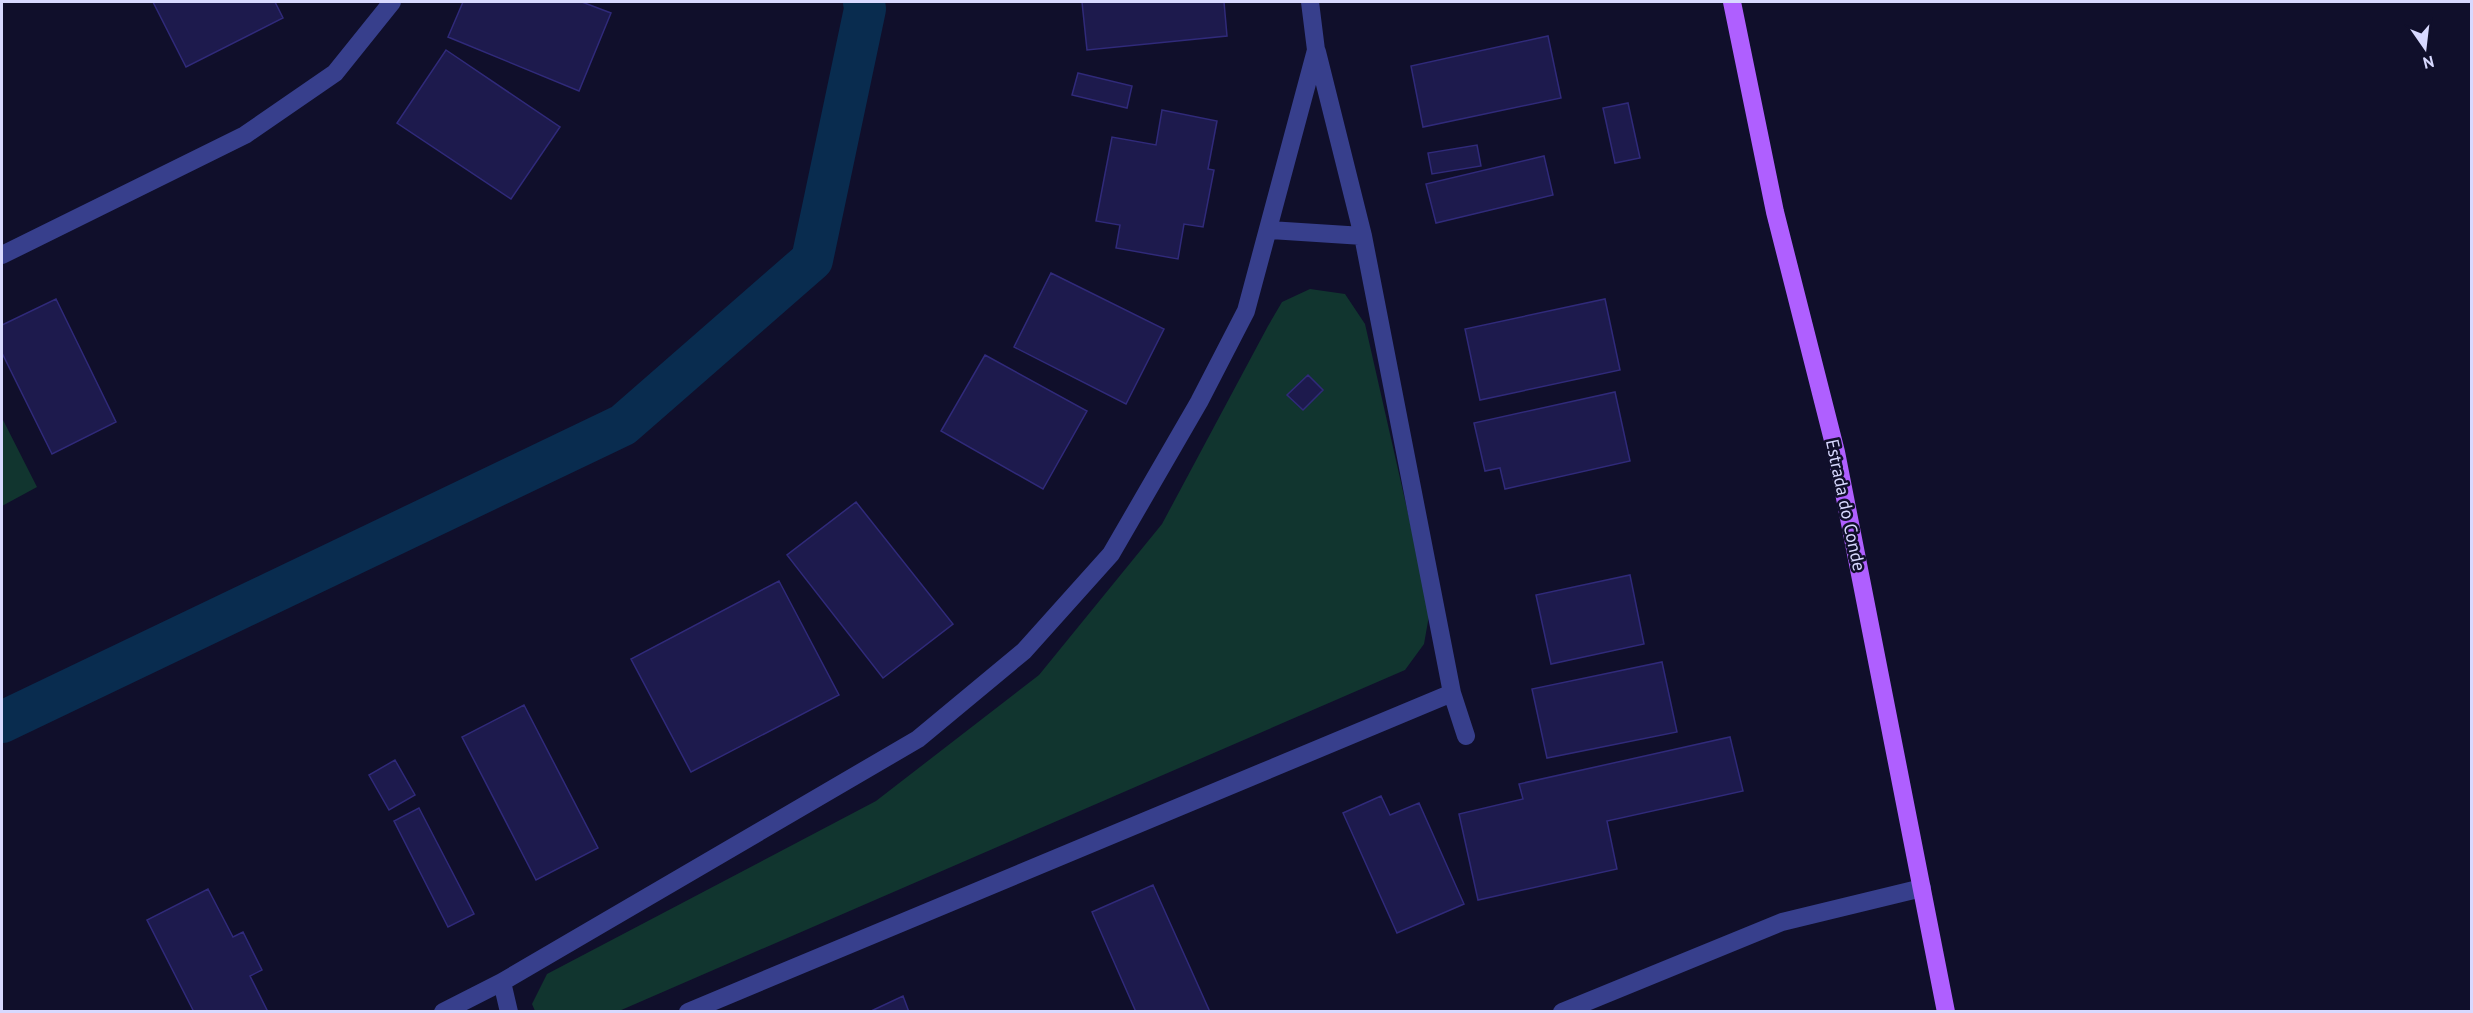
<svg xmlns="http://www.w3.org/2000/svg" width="2473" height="1013" font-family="'PT Sans',sans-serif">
<rect width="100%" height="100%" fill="#100f2b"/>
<path fill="#11352f" d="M1310,289L1345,294L1365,324L1430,610L1424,644L1405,670L619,1011H535L532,1004L547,974L876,801L1039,675L1162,524L1268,326L1282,302Z
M2,418L37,487L2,506Z"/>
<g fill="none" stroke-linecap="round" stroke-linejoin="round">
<path stroke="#092c4f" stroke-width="42" d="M2,722L623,425L812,260L865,9L864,2"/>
</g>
<path fill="#1d1a4d" stroke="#302a7a" stroke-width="1.5" d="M153,2H275L283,18L186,67Z
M463,2H582L611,13L579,91L448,37Z
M1082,2H1224L1227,36L1087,50Z
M1548,36L1561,98L1423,127L1411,66Z
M446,50L560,127L511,199L397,123Z
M1078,73L1132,86L1127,108L1072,95Z
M1628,103L1640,158L1615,163L1603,108Z
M1162,110L1217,121L1208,169L1214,170L1203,227L1184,224L1178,259L1116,248L1120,225L1096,221L1112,137L1156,145Z
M1477,145L1481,166L1432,174L1428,153Z
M1544,156L1553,195L1436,223L1426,184Z
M1051,273L1164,329L1126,404L1014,347Z
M56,299L116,422L52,454L2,353V325Z
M1605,299L1620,370L1480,400L1465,329Z
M985,355L1087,411L1043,489L941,431Z
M1308,375L1323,390L1303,410L1287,395Z
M1615,392L1630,461L1505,489L1500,468L1485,471L1474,423Z
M856,502L953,624L883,678L787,555Z
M1630,575L1644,644L1551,664L1536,595Z
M779,581L839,695L691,772L631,659Z
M1662,662L1677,732L1547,758L1532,689Z
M524,705L598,848L536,880L462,737Z
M1730,737L1743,791L1607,821L1617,869L1478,900L1459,814L1523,799L1519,784Z
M395,760L415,795L389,810L369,775Z
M1381,796L1390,815L1419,803L1464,904L1397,933L1343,813Z
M419,808L474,914L448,927L394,821Z
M1153,885L1210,1012H1136L1092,912Z
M208,889L233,937L243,932L262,970L250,976L267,1010L264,1012H194L147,920Z
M903,996L909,1012H869Z"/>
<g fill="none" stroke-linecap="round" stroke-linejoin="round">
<path stroke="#373f8c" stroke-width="18" d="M1317,52L1363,236L1452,693L1466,736
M1269,230L1363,236
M2,255L245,135L335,73L392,2
M502,982L509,1012
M443,1012L502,982L918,739L1024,651L1111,554L1199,402L1246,311L1316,50L1310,2
M688,1012L1452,693
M1562,1012L1782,922L1922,888"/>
<path stroke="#af5fff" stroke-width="18" d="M1732,2L1775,212L1836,452L1946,1012"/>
</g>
<g text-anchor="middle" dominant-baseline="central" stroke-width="5" stroke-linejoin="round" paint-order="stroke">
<g font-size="18" fill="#d8d9ff" stroke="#100f2b">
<text transform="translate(1846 505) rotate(78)">Estrada do Conde</text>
</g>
</g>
<rect width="2473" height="1013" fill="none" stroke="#d8d9ff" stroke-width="6"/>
<g transform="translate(2425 48) rotate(166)" stroke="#100f2b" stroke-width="4.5" paint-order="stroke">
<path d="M0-4.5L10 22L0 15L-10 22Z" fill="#d8d9ff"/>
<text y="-9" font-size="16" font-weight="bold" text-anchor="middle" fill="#d8d9ff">N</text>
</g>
</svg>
